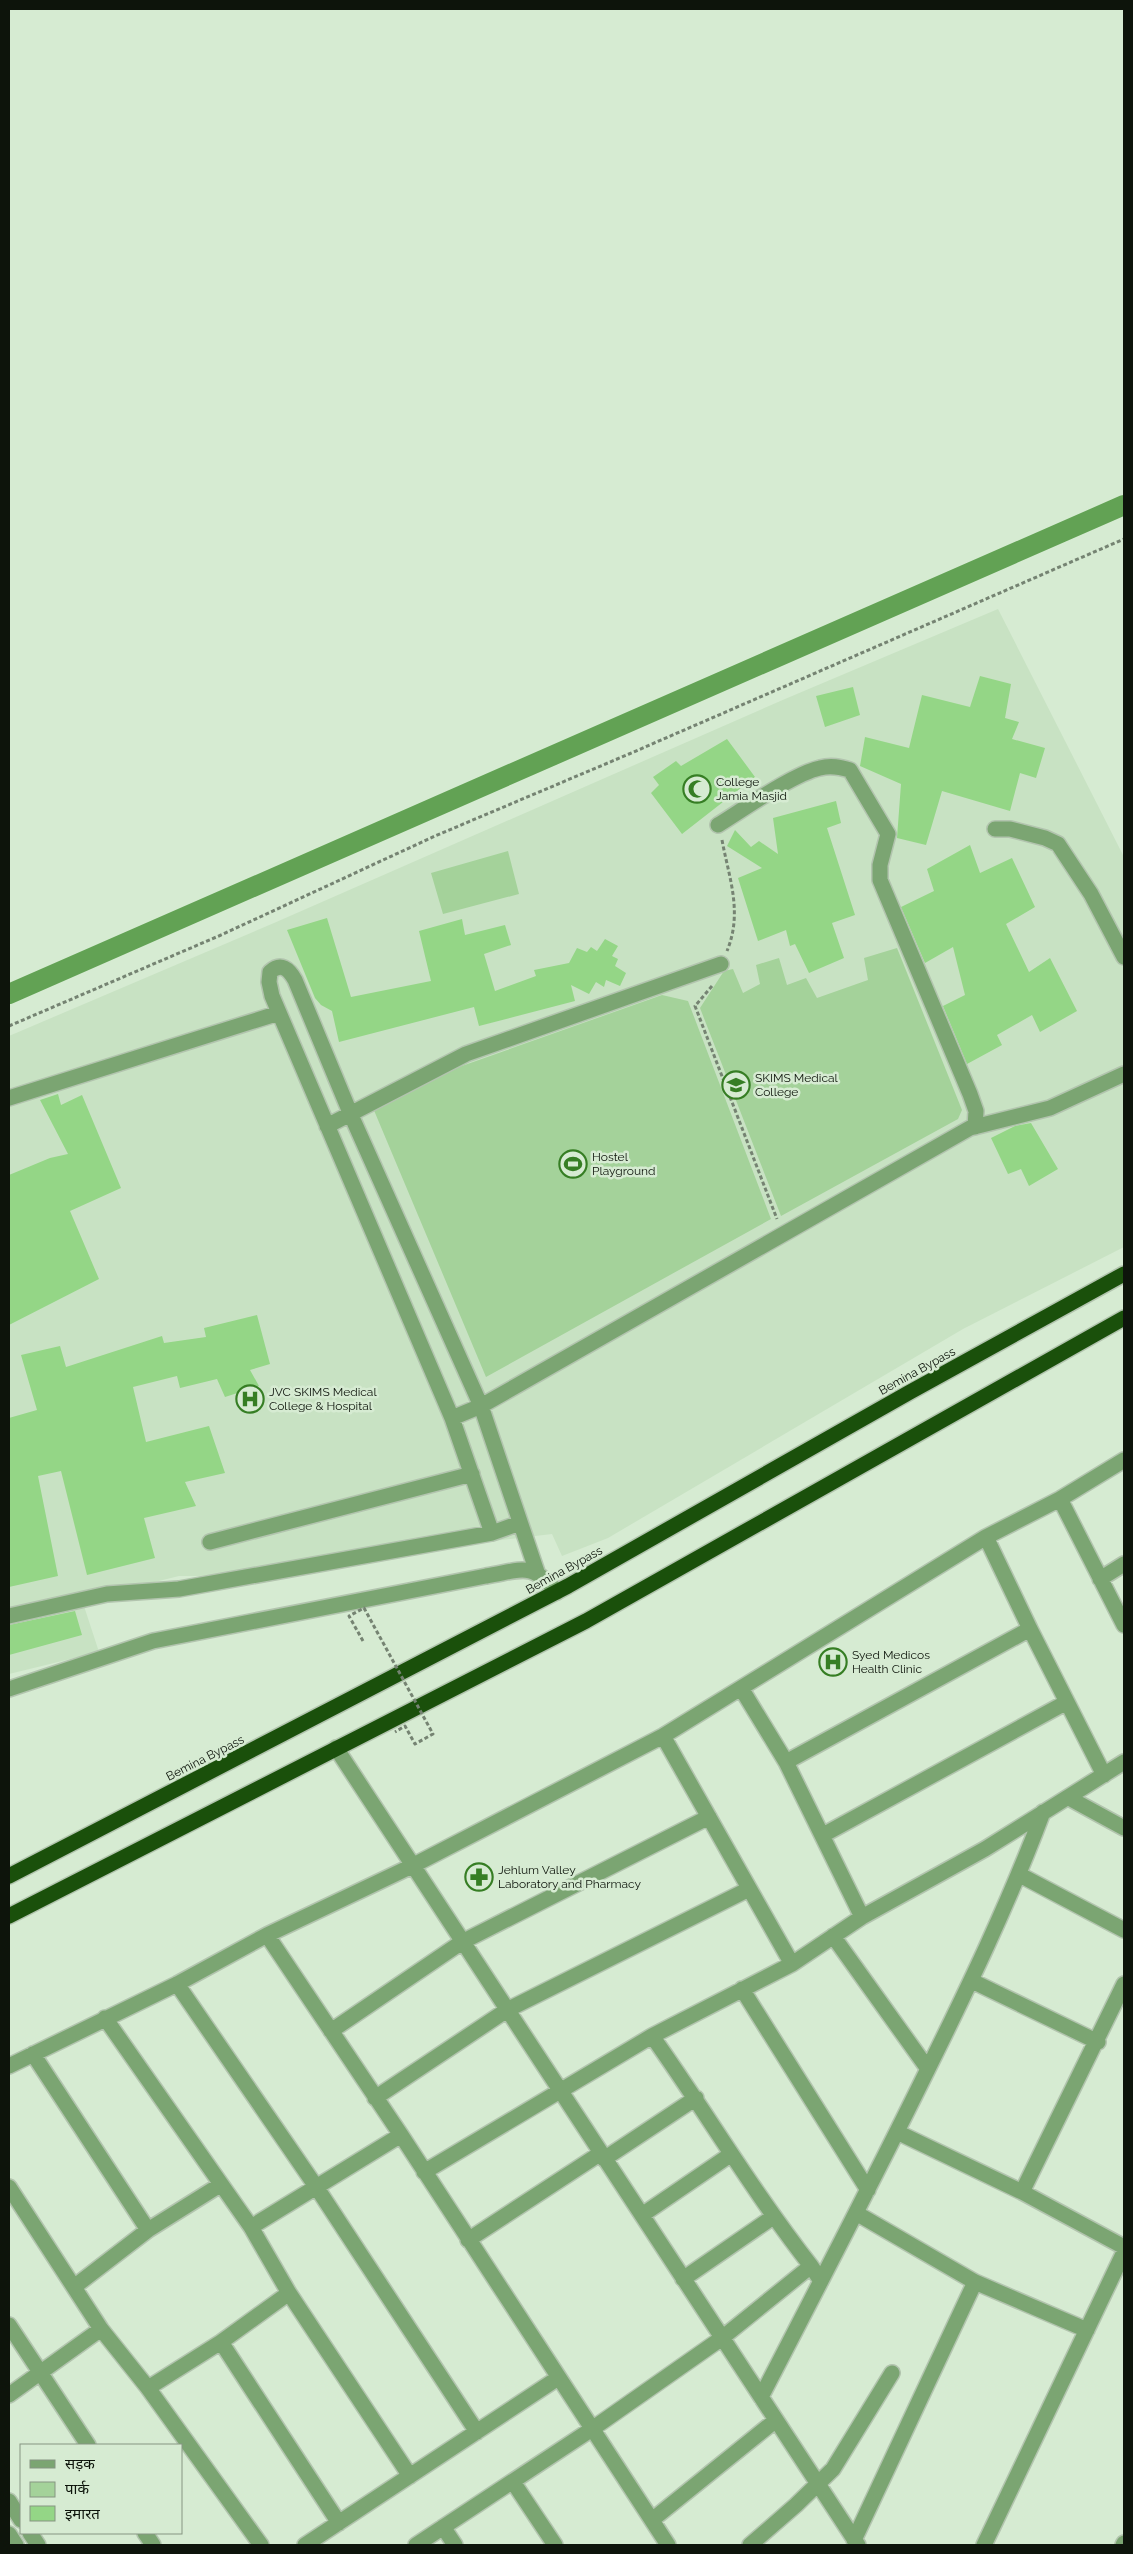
<svg xmlns="http://www.w3.org/2000/svg" width="1133" height="2554" font-family="Raleway,'Noto Sans Devanagari',sans-serif">
<rect width="100%" height="100%" fill="#d6ebd2"/>
<path fill="#c8e2c3" d="M998,609L1124,857V1247L963,1329L608,1538L562,1556L552,1534L200,1576H179L82,1600L99,1652L9,1674V1036L274,923L785,699Z"/>
<path fill="#a4d29a" d="M508,851L519,894L443,914L431,873Z
M897,948L962,1110L958,1119L781,1216L700,1008L724,971L733,969L743,993L760,984L756,965L779,958L787,985L806,978L817,998L868,980L864,958Z
M662,995L688,1001L771,1219L486,1377L373,1108L459,1067Z"/>
<g fill="none" stroke-linecap="round" stroke-linejoin="round">
<path stroke="#62a254" stroke-width="20" d="M9,994L1124,505"/>
</g>
<path fill="#94d686" d="M980,676L1011,684L1005,718L1019,722L1012,739L1045,748L1036,778L1020,773L1010,811L942,791L926,845L897,838L901,784L860,766L865,737L909,748L922,695L970,707Z
M853,687L860,715L825,727L816,696Z
M727,739L755,777L682,834L651,793L659,785L653,777L676,761L681,766Z
M836,801L841,823L827,828L855,915L832,923L844,958L809,973L795,944L790,946L786,930L758,941L738,878L762,868L727,846L735,830L751,847L759,841L778,854L773,818Z
M970,845L980,873L1012,858L1035,907L1006,924L1029,972L1050,958L1077,1011L1040,1032L1032,1015L997,1035L1002,1045L967,1064L943,1006L965,995L953,947L925,963L901,907L934,891L927,869Z
M327,918L351,997L431,981L419,931L462,919L465,935L505,925L511,945L484,954L495,991L536,976L534,970L569,963L577,948L587,952L591,947L597,951L605,939L618,946L612,956L618,959L615,966L626,973L620,986L606,980L604,987L596,982L589,994L571,985L575,1001L479,1026L474,1007L339,1042L332,1011L321,1005L315,998L287,930Z
M58,1094L61,1105L82,1095L121,1188L70,1211L99,1279L9,1325V1175L50,1158L68,1154L40,1100Z
M1031,1123L1058,1169L1029,1186L1021,1169L1008,1174L991,1138L1015,1126Z
M257,1315L270,1364L250,1370L259,1386L225,1397L217,1379L180,1388L177,1376L133,1387L146,1442L209,1426L225,1473L185,1482L196,1506L144,1518L155,1558L87,1575L61,1471L38,1476L58,1576L9,1587V1418L37,1410L21,1355L60,1346L66,1367L162,1336L164,1343L206,1337L204,1328Z
M75,1611L82,1635L9,1655V1625Z"/>
<g fill="none" stroke-linecap="round" stroke-linejoin="round">
<g stroke="#b2c4ae" stroke-width="18">
<path id="minor" d="M718,825C744,809 793,774 820,768C831,765 840,767 850,770L888,834L880,865V880L970,1094L976,1111L975,1127
M995,829H1010L1045,838L1058,844L1091,894L1124,957
M9,1098L279,1013
M327,1126L466,1054L721,964
M452,1418L481,1406L970,1128L1050,1108L1124,1074
M1060,1499L1124,1625
M492,1533L452,1418L272,996L269,982L270,972C281,962 289,969 295,980L351,1115L481,1406L537,1572
M986,1537L1030,1629L1104,1775
M210,1542L472,1474
M1100,1579L1124,1564
M9,1616L107,1594L179,1589L492,1533L520,1523
M741,1688L786,1762L862,1917
M9,1689L153,1641L486,1576C523,1570 530,1561 557,1592
M663,1736L792,1964
M336,1748L858,2545
M786,1762L1030,1629
M1069,1798L1124,1828
M823,1835L1067,1702
M1020,1875L1124,1930
M267,1935L401,2135L668,2545
M833,1936L928,2069
M972,1981L1098,2042
M177,1984L317,2188L477,2432
M742,1989L868,2190
M331,2031L462,1942L709,1817
M652,2036C706,2112 753,2192 811,2266
M33,2054L148,2230
M9,2066L177,1984L267,1935L412,1866L663,1736L986,1537L1060,1499L1124,1460
M375,2098L507,2010L749,1889
M897,2132L1022,2192L1124,2247
M604,2159L696,2098
M424,2172L652,2036L792,1964L862,1917L985,1849L1124,1762
M9,2187L101,2329L148,2388L221,2342L289,2293L251,2227L105,2018
M1022,2192L1124,1984
M856,2213L975,2282L1087,2330
M642,2215L730,2155
M251,2227L401,2135
M468,2240L601,2153
M683,2279L773,2217
M74,2287L148,2230L220,2185
M289,2293L410,2476
M9,2325L88,2445
M221,2342L339,2523
M148,2388L261,2545
M9,2395L101,2329
M761,2397C816,2291 871,2185 924,2077C967,1990 1009,1903 1043,1812
M513,2482L555,2545
M9,2501L21,2520
M652,2520L776,2420
M443,2527L455,2545
M30,2533L38,2545
M145,2533L153,2545
M9,2534L16,2545
M854,2540L975,2282
M305,2545L558,2378
M416,2545L592,2429L722,2338L811,2266L821,2281
M750,2545L796,2505L833,2469L892,2373
M984,2545L1124,2252
M1123,2545L1124,2543"/>
</g>
<g stroke="#b2c4ae" stroke-width="18">
<path id="highway" d="M9,1876L568,1586L910,1392L1124,1274
M9,1916L586,1621L1124,1318"/>
</g>
<path stroke="#758372" stroke-width="3" stroke-dasharray="4 2.5" stroke-linecap="butt" d="M722,840C729,878 743,912 727,951
M712,986L695,1006L777,1219
M9,1026L221,935L435,836L629,754L1124,539"/>
<use href="#minor" stroke="#7ba572" stroke-width="15"/>
<use href="#highway" stroke="#1a500b" stroke-width="15"/>
<path stroke="#758372" stroke-width="3" stroke-dasharray="4 2.5" stroke-linecap="butt" d="M363,1641L349,1616L364,1608L433,1734L415,1744L405,1726L395,1732"/>
</g>
<defs>
<g id="mosque-ring" transform="scale(1.4375)"><circle r="9.5" fill="#d6ebd2" stroke="#367e24" stroke-width="1.5"/><path d="M3.5-4.9A6 6 0 1 0 3.5 4.9A5 5 0 1 1 3.5-4.9Z" fill="#367e24"/></g>
<g id="university-ring" transform="scale(1.4375)"><circle r="9.5" fill="#d6ebd2" stroke="#367e24" stroke-width="1.5"/><path d="M0-5L7-2L0 1L-7-2ZM-4 1L0 2.5L4 1V4Q0 6-4 4Z" fill="#367e24"/></g>
<g id="stadium-ring" transform="scale(1.4375)"><circle r="9.5" fill="#d6ebd2" stroke="#367e24" stroke-width="1.5"/><path d="M0-5a6.5 5 0 1 0 0 10a6.5 5 0 1 0 0-10ZM-3.5-1.8h7v3.6h-7Z" fill="#367e24"/></g>
<g id="hospital-ring" transform="scale(1.4375)"><circle r="9.5" fill="#d6ebd2" stroke="#367e24" stroke-width="1.5"/><path d="M-5-5h3v3.5h4V-5h3V5h-3V1.5h-4V5h-3Z" fill="#367e24"/></g>
<g id="pharmacy-ring" transform="scale(1.4375)"><circle r="9.5" fill="#d6ebd2" stroke="#367e24" stroke-width="1.5"/><path d="M-2-6h4v4h4v4h-4v4h-4v-4h-4v-4h4Z" fill="#367e24"/></g>
</defs>
<g fill-rule="evenodd">
<use href="#mosque-ring" x="697" y="789"/>
<use href="#university-ring" x="736" y="1085"/>
<use href="#stadium-ring" x="573" y="1164"/>
<use href="#hospital-ring" x="250" y="1399"/>
<use href="#hospital-ring" x="833" y="1662"/>
<use href="#pharmacy-ring" x="479" y="1877"/>
</g>
<g text-anchor="middle" dominant-baseline="central" stroke-width="5" stroke-linejoin="round" paint-order="stroke">
<g font-size="12" fill="#0d140b" stroke="#d6ebd2" text-anchor="start">
<text x="716" y="782">College<tspan x="716" dy="14">Jamia Masjid</tspan></text>
<text x="755" y="1078">SKIMS Medical<tspan x="755" dy="14">College</tspan></text>
<text x="592" y="1157">Hostel<tspan x="592" dy="14">Playground</tspan></text>
<text x="269" y="1392">JVC SKIMS Medical<tspan x="269" dy="14">College &amp; Hospital</tspan></text>
<text x="852" y="1655">Syed Medicos<tspan x="852" dy="14">Health Clinic</tspan></text>
<text x="498" y="1870">Jehlum Valley<tspan x="498" dy="14">Laboratory and Pharmacy</tspan></text>
</g>
<g font-size="12" fill="#0d140b" stroke="#d6ebd2">
<text transform="translate(917 1371) rotate(-29)">Bemina Bypass</text>
<text transform="translate(564 1570) rotate(-29)">Bemina Bypass</text>
<text transform="translate(205 1758) rotate(-27)">Bemina Bypass</text>
</g>
</g>
<rect width="1133" height="2554" fill="none" stroke="#0d140b" stroke-width="20"/>
<rect x="20" y="2444" width="162" height="90" fill="#d6ebd2" stroke="#869582"/>
<rect x="30" y="2460" width="25" height="8" fill="#7ba572" stroke="#869582"/>
<text x="65" y="2469" font-size="15" fill="#0d140b">सड़क</text>
<rect x="30" y="2482" width="25" height="15" fill="#a4d29a" stroke="#869582"/>
<text x="65" y="2494" font-size="15" fill="#0d140b">पार्क</text>
<rect x="30" y="2506" width="25" height="15" fill="#94d686" stroke="#869582"/>
<text x="65" y="2519" font-size="15" fill="#0d140b">इमारत</text>
</svg>
